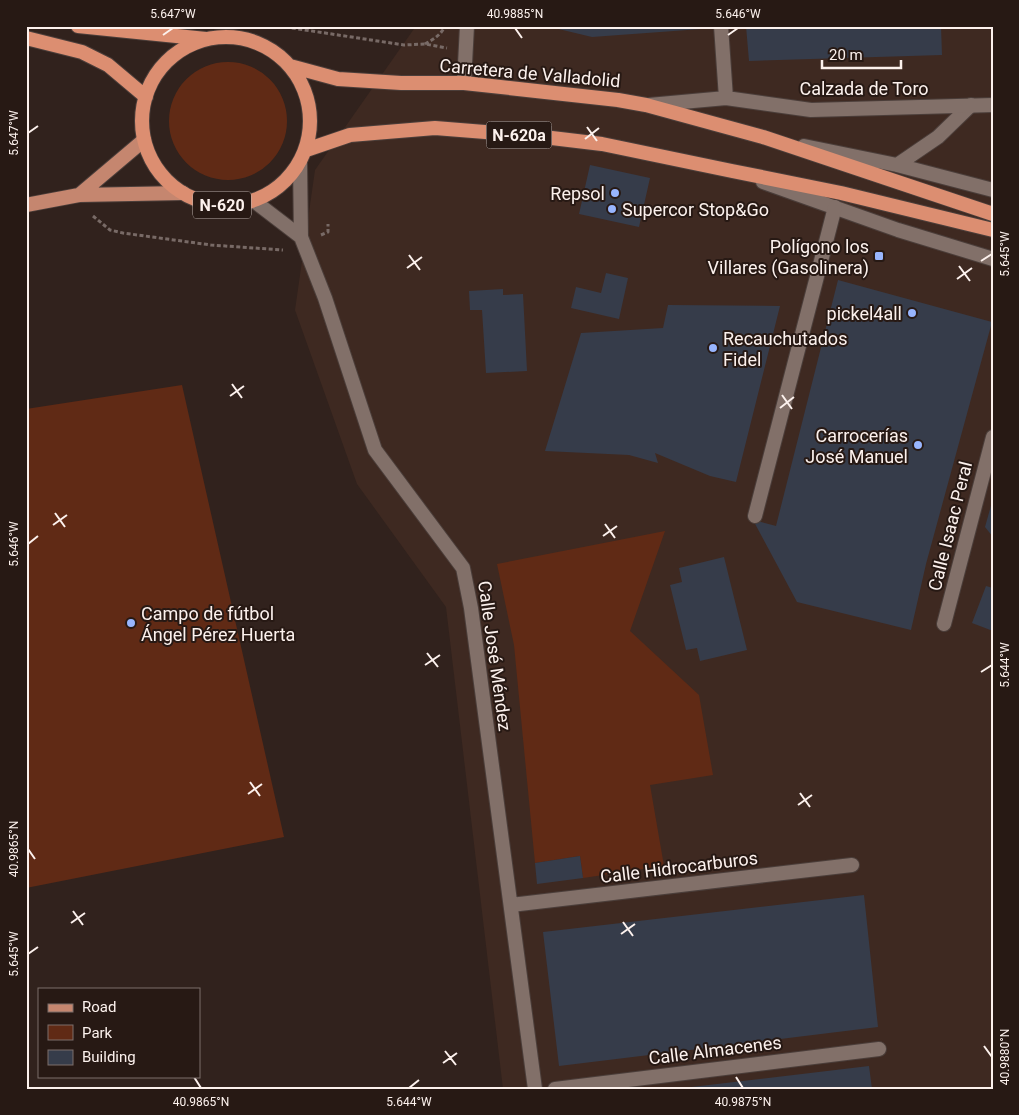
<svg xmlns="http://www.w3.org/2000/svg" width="1019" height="1115" font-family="Roboto,sans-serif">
<rect width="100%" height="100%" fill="#31221d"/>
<path fill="#3e2921" d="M416,26H993V1089H503L446,607L357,484L295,310L315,170Z"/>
<path fill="#602a15" d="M169 121a59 59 0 1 1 118 0a59 59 0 1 1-118 0Z
M182,385L284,837L26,888V409Z
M665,531L630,631L699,695L713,775L650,785L664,866L583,878L580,856L535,863L514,645L497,564Z"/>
<path fill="#363c4a" d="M546,26H701V29L592,37Z
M746,26H941L942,55L749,61Z
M590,165L650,178L639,227L579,214Z
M606,273L628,278L619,319L571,308L576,287L601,293Z
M838,280L992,322L926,564L911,630L797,602L753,520L776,526Z
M503,289V295L523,294L527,371L486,373L482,310H470L469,291Z
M668,305L780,306L736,482L710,476L655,453L658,463L629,455L545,451L581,333L663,328Z
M992,502H993V537L985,527Z
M724,557L747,650L700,661L697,648L686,650L670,585L682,582L679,568Z
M986,586L993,588V631L972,623Z
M580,856L583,878L537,884L535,863Z
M864,895L878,1027L559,1066L543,932Z
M869,1066L872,1089H683V1088Z"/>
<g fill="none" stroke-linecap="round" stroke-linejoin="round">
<g stroke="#4b3e3a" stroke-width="16">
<path id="service" d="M804,146L897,165L993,190
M897,165L938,137L971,105
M763,182L898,230L993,259"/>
</g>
<g stroke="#4b3e3a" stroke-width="16">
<path id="minor" d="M721,26L726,98
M464,83L467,26
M649,105L726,98L811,110L993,105
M254,201L301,237L300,163
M301,237L325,298L375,450L463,568L471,608L535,1089
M755,516L835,207
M944,624L993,437
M511,905L852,865
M555,1089L879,1049"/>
</g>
<g stroke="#4b3e3a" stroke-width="16">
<path id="primary" d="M79,195L144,140
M26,205L79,195L183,193"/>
</g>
<g stroke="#4b3e3a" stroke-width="16">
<path id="trunk" d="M78,26L206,39
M142 121a84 84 0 1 1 168 0a84 84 0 1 1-168 0Z
M26,38L82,52L108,65L146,97
M290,66L338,79L401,83H464L618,100L646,105L763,137L993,214
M306,150L350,135L435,128L535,136L602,144L732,171L841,193L993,230"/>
</g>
<path stroke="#786a66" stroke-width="3" stroke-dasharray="4 2.5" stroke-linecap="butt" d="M279,26L404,45L425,44L447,48
M425,44C434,39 441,35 445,26
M93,216L110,230L123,233L211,245L283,250
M321,235L328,232V224"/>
<use href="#service" stroke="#827069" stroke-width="14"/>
<use href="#minor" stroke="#827069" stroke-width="14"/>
<use href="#primary" stroke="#c5866f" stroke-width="14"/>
<use href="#trunk" stroke="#dc8e71" stroke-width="14"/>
</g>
<path fill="none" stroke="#fcf1ed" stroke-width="2" d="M515,28L522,38M163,35L173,28M728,35L738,28M587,127L597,141M28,133L38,126M585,139L599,128M409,255L420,270M981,261L992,254M959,266L970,281M407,268L422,257M957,279L972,268M232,384L242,398M782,395L792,409M230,396L244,386M780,408L794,397M55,513L65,527M605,524L615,538M53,525L67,515M603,536L617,526M28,544L38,536M427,653L438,667M425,665L440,655M981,672L992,665M250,782L260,796M800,793L810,807M248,794L262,784M798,805L812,795M28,849L35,859M73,911L83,925M623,922L633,936M71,923L85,913M621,934L635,924M28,954L38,947M984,1046L992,1057M445,1051L456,1065M443,1063L457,1053M194,1077L201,1088M736,1077L743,1088M409,1088L419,1080"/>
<g fill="#98b5fd" stroke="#271914" stroke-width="2">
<circle cx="615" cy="193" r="5"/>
<circle cx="612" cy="209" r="5"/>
<rect x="874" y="251" width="10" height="10" rx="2.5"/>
<circle cx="912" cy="313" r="5"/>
<circle cx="713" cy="348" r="5"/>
<circle cx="918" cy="445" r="5"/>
<circle cx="131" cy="623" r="5"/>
</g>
<g text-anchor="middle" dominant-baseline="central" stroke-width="4" stroke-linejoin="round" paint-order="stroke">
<g fill="#271914" stroke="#bcb0ac" stroke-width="1">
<rect x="486.5" y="121.5" width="65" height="27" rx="4"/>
<rect x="193" y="191.5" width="58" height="27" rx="4"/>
</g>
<g font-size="16" font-weight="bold" fill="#fcf1ed">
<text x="519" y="135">N-620a</text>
<text x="222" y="205">N-620</text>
</g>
<g font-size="18" fill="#fcf1ed" stroke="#271914">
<text transform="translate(530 73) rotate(5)">Carretera de Valladolid</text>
<text x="864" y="88">Calzada de Toro</text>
<text transform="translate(950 526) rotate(-76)">Calle Isaac Peral</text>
<text transform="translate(495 656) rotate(82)">Calle José Méndez</text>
<text transform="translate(679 867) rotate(-7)">Calle Hidrocarburos</text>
<text transform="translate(715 1050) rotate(-7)">Calle Almacenes</text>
</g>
<g font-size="18" fill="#fcf1ed" stroke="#271914" text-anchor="end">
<text x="605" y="193">Repsol</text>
<text x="622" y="209" text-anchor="start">Supercor Stop&amp;Go</text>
<text x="869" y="246">Polígono los<tspan x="869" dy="21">Villares (Gasolinera)</tspan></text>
<text x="902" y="313">pickel4all</text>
<text x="723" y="338" text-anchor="start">Recauchutados<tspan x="723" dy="21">Fidel</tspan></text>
<text x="908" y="435">Carrocerías<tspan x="908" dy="21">José Manuel</tspan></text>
<text x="141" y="613" text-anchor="start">Campo de fútbol<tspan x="141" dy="21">Ángel Pérez Huerta</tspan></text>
</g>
</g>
<rect width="1019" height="1115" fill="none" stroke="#271914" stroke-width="55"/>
<rect x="38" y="988" width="162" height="90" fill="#271914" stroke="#7c6f6b"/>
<rect x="48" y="1004" width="25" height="8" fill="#c5866f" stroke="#7c6f6b"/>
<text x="82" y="1012" font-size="15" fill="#fcf1ed">Road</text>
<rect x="48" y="1025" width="25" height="15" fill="#602a15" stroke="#7c6f6b"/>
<text x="82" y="1038" font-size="15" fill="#fcf1ed">Park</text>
<rect x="48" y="1050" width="25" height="15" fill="#363c4a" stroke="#7c6f6b"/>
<text x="82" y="1062" font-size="15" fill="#fcf1ed">Building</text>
<path d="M822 60v8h79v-8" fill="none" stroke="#fcf1ed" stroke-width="2.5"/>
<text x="829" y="60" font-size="15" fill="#fcf1ed" stroke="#271914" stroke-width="4" paint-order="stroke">20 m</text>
<rect x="28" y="28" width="964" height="1060" fill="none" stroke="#fcf1ed" stroke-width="2"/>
<g font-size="12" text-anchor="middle" fill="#fcf1ed">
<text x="173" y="18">5.647°W</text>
<text x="515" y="18">40.9885°N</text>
<text x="738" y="18">5.646°W</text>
<text transform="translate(14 133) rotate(-90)" y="4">5.647°W</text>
<text transform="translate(1005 254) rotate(-90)" y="4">5.645°W</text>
<text transform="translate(14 544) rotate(-90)" y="4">5.646°W</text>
<text transform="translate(1005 665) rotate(-90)" y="4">5.644°W</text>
<text transform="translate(14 849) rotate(-90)" y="4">40.9865°N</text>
<text transform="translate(14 954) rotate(-90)" y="4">5.645°W</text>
<text transform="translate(1005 1057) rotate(-90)" y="4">40.9880°N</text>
<text x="201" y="1106">40.9865°N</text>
<text x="409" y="1106">5.644°W</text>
<text x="743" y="1106">40.9875°N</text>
</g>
</svg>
